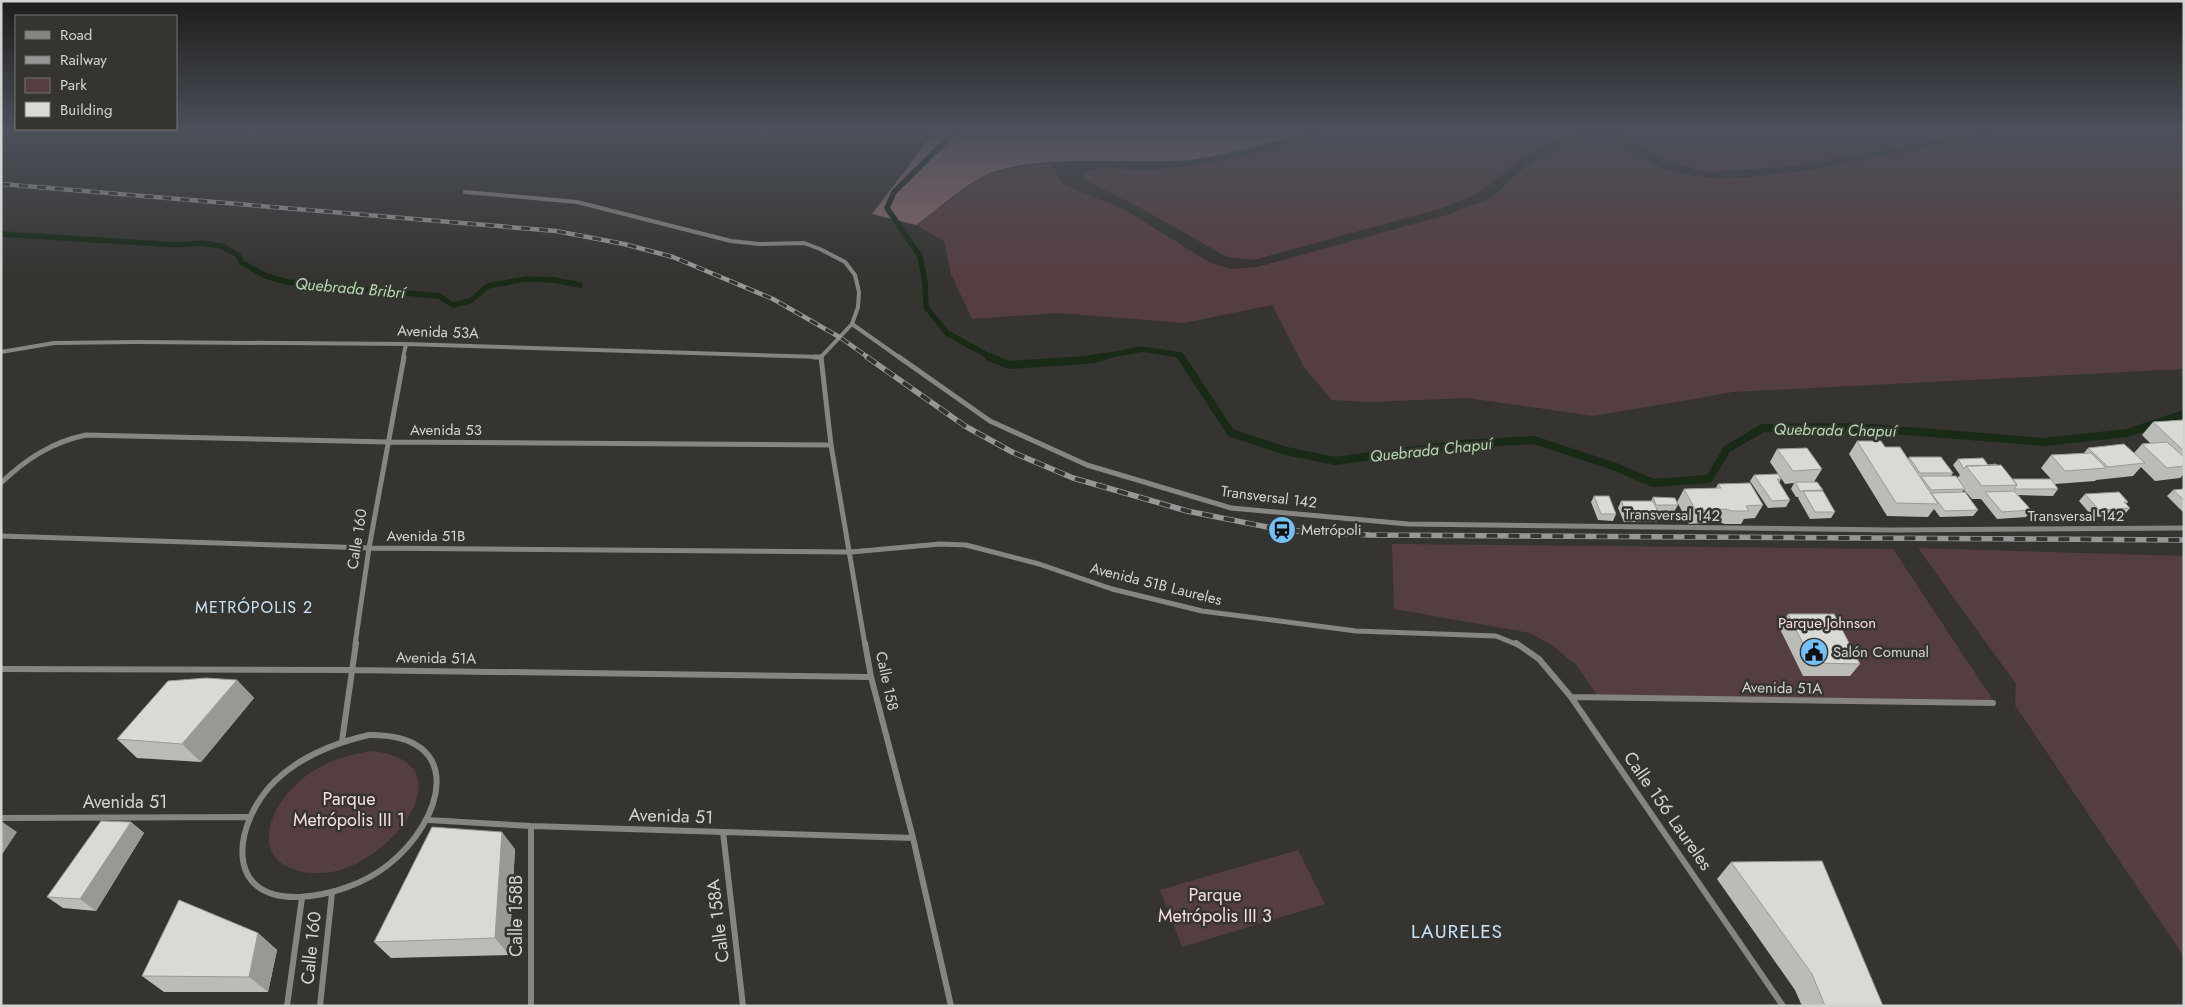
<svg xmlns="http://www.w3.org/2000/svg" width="2185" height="1007" font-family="Jost,sans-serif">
<rect width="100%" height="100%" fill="#353431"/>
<path fill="#553e42" d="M1336,131H1582L1550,142L1525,156L1478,193L1443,208L1254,260L1227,257L1150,213L1081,178C1090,162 1129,171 1146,170C1195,168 1241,157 1288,145C1304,140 1321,137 1336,131Z
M1617,131H1987L1788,167L1707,172L1667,162Z
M2011,131H2184V369L1733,392L1594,416L1467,398L1371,402L1332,400L1304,367L1272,305L1184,323L1058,313L972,319L951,274L944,241L916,225L983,176L1006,169L1051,163L1063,184L1127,211L1207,261L1230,269L1257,267L1447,215L1491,198L1526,166L1557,147L1589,137H1609L1660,167L1680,174L1712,178L1753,177L1804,171Z
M1392,544L1893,549L1993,700L1597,695L1577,666L1553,646L1530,633L1394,609Z
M1918,548L2184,556V957L2015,705L2016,684Z
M372,751C474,762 386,871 323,873C250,875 259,815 302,779C323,762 346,755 372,751Z
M1298,850L1325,904L1182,947L1160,890Z"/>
<path fill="#87656b" d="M935,131H1310C1266,143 1219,159 1173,161C1121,163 1028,154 984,176C962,187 936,211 916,225L872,214Z"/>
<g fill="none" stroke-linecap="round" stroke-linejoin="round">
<path stroke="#192a16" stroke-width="5.5" d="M956,131L894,192L887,208L920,256L925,282L926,307L947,333L992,358
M1,234L177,245L200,243L221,246L238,255L242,263L266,276L287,282L439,296L453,305L470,301L488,286L526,279L554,280L580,285
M1096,358L1142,349L1180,355L1182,358"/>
<path stroke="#192a16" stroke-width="8" d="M989,357L1009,365L1086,360L1102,357
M1181,357L1231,433L1286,451L1335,461L1461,444L1534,440L1616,467L1653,483L1709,479L1727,449L1763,428L1858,427L2044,442L2127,433L2184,414"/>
<path stroke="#878582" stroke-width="4" d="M465,192L577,202L731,241L759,244L804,243L820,249L845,262L855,275L859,292L858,307L852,324L821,357
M852,324L900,358
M1,352L54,343L137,342L406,344L821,357
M403,358L406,344"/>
<path stroke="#878582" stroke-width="5" d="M814,357H821
M821,357L831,445L865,645
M899,357L990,421L1087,465L1231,508L1408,524L1892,530L2184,528
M1,483C26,459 52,442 86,435L387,442L831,445
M1,536L369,548L851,552L940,544L966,545L1039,564L1112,589L1202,611L1356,631L1496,636L1518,645
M355,645L369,548L404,357"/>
<path stroke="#878582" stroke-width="6" d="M865,643L871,677L913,838L951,1006
M1516,643L1539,659L1571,697L1783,1006
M1,669L351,670L871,677
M1571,697L1993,703
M369,735C468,734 444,821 388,865C364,884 331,895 300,897C221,900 234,822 275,781C301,756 334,743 369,735Z
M342,741L356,643
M1,818L248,817
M428,820L531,826L913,838
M531,826V1006
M723,832L743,1006
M287,1006L302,898
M320,1006L332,893"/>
<g stroke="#989795" stroke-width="4.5">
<path id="rail-far1" d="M1,184L556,231L624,244L673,257L773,299L841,338L869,358"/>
</g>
<g stroke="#989795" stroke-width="5.5">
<path id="rail" d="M867,357L965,426L1012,452L1073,478L1187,511L1282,530L1369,535L2184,540"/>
</g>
<use href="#rail-far1" stroke="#353431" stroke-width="3" stroke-dasharray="9" stroke-linecap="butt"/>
<use href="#rail" stroke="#353431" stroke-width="4" stroke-dasharray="11" stroke-linecap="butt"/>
</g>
<path fill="#bbbbb7" d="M2184,420V474L2180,478L2155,481L2141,467L2133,476L2096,480L2095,481L2055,484L2058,489L2053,496L2018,495L2031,510L2026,517L1997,519L1981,499H1972L1964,490L1962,492L1978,510L1973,516L1940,517L1934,509L1928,517L1887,516L1849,454L1857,441L1885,447L1908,459L1909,457L1953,473L1951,476L1957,478L1960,475L1953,465L1958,459L1988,465L2013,479H2051L2041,468L2051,455L2084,453L2088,448L2134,453L2142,444L2150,443L2142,435L2153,422Z
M1777,449L1822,469L1814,482L1823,490L1822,491L1835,512L1831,518L1810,519L1798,498L1799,497H1796L1791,489L1794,483L1785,484L1770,462Z
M1754,475L1781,479L1779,483L1790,500L1786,507L1768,508L1750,481Z
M1718,484L1763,505L1755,518L1744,519L1741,524H1725L1719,522L1689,524L1677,502L1684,489L1716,488Z
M2184,489V512H2183L2167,496L2173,490Z
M2085,494L2128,502L2126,504L2130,508L2124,515L2093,517L2079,501Z
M1594,496L1616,514L1613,521L1598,520L1591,502Z
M1653,497L1678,505L1674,512L1658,511L1660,516L1656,522H1624L1618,508L1621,501H1651Z
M1788,614L1860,664L1850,676H1803L1779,627Z
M237,680L254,698L201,762L137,758L117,739Z
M131,822L144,833L96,911L63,908L47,897Z
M515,849L509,955L391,958L374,942Z
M1731,862L1883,1006H1802L1795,990L1717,879Z
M258,933L277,950L268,992H164L142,976Z"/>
<path fill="#989895" d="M237,680L254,698L201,762L182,744Z
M1,821L17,832L1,856Z
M131,822L144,833L96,911L80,899Z
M502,832L515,849L509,955L495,938Z
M258,933L277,950L268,992L249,977Z"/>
<path fill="#d9d9d5" stroke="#989895" d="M2184,420V451L2153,422Z
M1857,441H1881L1885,447H1900L1938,504L1896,503Z
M2167,442L2184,457V466L2167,468L2142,444Z
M2124,444L2145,463L2108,467L2088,448Z
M1807,448L1822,469L1793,471L1777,449Z
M2091,453L2106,468L2065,471L2051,455Z
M1909,457H1941L1953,473H1920Z
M1983,458L1988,465L1996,464L1997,465L1972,466H1966L1964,469L1958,459Z
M2001,465L2017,485L1982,486L1966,466Z
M1778,474L1781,479H1777L1790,500L1772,501L1754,475Z
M1921,476H1956L1965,489L1931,490Z
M2013,479H2051L2058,489H2014L2017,485Z
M1795,482H1817L1823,490L1800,491Z
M1750,483L1763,505L1746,506L1749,511H1732L1726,509L1696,511L1684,489L1721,488L1718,484Z
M2184,489V500L2173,490Z
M1803,491H1823L1835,512H1815Z
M2014,491L2031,510L2002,512L1985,492Z
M1965,492L1978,510L1945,511L1931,493Z
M2119,492L2128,502H2124L2130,508L2099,510L2085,494Z
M1594,496H1609L1616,514H1601Z
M1653,497L1675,498L1678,505H1656Z
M1621,501H1653L1660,516H1628Z
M1788,614H1834L1860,664L1813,663Z
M206,678L237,680L182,744L117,739L168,681Z
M101,821L131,822L80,899L47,897Z
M432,827L502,832L495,938L374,942Z
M1822,861L1883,1006H1825L1812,974L1731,862Z
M179,900L258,933L249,977L142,976Z"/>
<linearGradient id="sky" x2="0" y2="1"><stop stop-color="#1d1d1b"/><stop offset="0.48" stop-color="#4b505a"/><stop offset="1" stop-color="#4b505a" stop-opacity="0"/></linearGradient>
<rect width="2185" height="272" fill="url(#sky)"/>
<defs>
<g id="station-disc" transform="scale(1.4375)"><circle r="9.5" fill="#74c0f6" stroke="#353431"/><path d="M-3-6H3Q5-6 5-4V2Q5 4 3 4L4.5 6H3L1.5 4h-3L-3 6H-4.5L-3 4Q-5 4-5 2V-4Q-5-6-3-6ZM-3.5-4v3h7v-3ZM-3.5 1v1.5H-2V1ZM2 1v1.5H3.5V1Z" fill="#111"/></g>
<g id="civic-disc" transform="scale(1.4375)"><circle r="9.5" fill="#74c0f6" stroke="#353431"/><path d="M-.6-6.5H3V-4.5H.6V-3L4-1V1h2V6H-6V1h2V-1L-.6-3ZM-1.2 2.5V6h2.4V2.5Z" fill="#111"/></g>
</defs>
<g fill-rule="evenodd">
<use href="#station-disc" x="1282" y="530"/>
<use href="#civic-disc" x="1814" y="652"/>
</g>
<g text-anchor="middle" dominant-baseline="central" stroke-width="5" stroke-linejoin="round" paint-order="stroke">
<g font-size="15" fill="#d4d3d1" stroke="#353431">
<text transform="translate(438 332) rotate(2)">Avenida 53A</text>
<text x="446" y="430">Avenida 53</text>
<text transform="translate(1269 497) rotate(7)">Transversal 142</text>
<text transform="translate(1672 515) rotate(1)">Transversal 142</text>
<text x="2076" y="516">Transversal 142</text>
<text x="426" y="536">Avenida 51B</text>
<text transform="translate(357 539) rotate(-81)">Calle 160</text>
<text transform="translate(1156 584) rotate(14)">Avenida 51B Laureles</text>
<text transform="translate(436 658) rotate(1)">Avenida 51A</text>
<text transform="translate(887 681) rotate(78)">Calle 158</text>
<text transform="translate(1782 688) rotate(1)">Avenida 51A</text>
</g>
<g font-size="15" fill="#d4d3d1" stroke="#353431" text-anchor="start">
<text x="1301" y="530">Metrópoli</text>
<text x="1833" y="652">Salón Comunal</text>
</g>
<g font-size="15" fill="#f7dde0" stroke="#353431">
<text x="1827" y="623">Parque Johnson</text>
</g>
<g font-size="16" font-style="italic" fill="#b3daad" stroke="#353431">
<text transform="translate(350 288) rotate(5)">Quebrada Bribrí</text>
<text transform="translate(1835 430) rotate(1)">Quebrada Chapuí</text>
<text transform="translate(1431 450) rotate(-6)">Quebrada Chapuí</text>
</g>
<g font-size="16" letter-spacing="1" fill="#c7e2f7" stroke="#353431">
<text x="254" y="607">METRÓPOLIS 2</text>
</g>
<g font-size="18" fill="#f7dde0" stroke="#353431">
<text x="349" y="799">Parque<tspan x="349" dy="21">Metrópolis III 1</tspan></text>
<text x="1215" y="895">Parque<tspan x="1215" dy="21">Metrópolis III 3</tspan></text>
</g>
<g font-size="18" fill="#d4d3d1" stroke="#353431">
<text x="125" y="802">Avenida 51</text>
<text transform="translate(1668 811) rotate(55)">Calle 156 Laureles</text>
<text transform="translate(671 816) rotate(2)">Avenida 51</text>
<text transform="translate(516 916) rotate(-90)">Calle 158B</text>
<text transform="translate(718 921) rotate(-97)">Calle 158A</text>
<text transform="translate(311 948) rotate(-84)">Calle 160</text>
</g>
<g font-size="19" letter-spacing="1" fill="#c7e2f7" stroke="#353431">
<text x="1457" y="931">LAURELES</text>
</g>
</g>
<rect width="2185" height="1007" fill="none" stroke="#d4d3d1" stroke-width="5"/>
<rect x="15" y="15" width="162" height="115" fill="#353431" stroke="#757471"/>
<rect x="25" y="31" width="25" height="8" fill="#878582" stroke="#757471"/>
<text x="60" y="40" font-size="15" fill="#d4d3d1">Road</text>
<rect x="25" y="56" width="25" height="8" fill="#989795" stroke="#757471"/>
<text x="60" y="65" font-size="15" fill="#d4d3d1">Railway</text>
<rect x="25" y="78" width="25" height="15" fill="#553e42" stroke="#757471"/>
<text x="60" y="90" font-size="15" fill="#d4d3d1">Park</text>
<rect x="25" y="102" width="25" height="15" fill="#d9d9d5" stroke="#757471"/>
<text x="60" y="115" font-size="15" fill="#d4d3d1">Building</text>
</svg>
